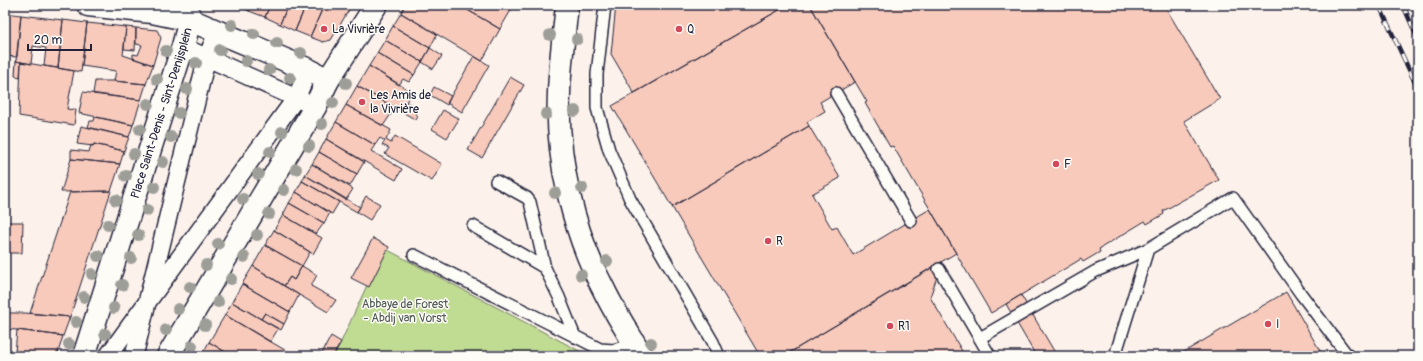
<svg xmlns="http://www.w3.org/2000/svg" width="1423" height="361" font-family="Pangolin,sans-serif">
<rect width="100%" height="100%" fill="#fcf2eb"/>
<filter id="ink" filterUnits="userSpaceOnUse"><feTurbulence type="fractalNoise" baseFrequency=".025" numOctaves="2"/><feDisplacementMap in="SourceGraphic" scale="8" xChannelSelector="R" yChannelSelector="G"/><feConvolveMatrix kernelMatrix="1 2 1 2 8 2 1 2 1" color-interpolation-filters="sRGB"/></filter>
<g filter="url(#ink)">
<path fill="#c0db92" stroke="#717e66" d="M384,248L589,356H333L341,342Z"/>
<path fill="#f8cabb" stroke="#22223b" d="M236,5H252L249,11Z
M252,5H270L265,17L249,11Z
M270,5H288L280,24L265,17Z
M288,5H306L295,31L280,24Z
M306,5H324L310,37L295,31Z
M324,5H344L350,8L331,40L323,42L310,37Z
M405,5H459L500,29L482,61L401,13Z
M459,5H514L500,29Z
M616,5H788L634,93L611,54Z
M788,5H810L855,82L820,102L825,111L807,122L809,126L672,207L612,106Z
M810,5H1164L1220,99L1184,121L1219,180L1163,211L1164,214L1147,224L1145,221L1099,249L1100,252L1083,262L1081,259L991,313L893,146L890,147L865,103L867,102Z
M5,13L21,15L17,57L5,56Z
M401,13L437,34L430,48L393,26Z
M21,15L63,20L58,68L44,66L46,48L33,46L31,64L16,61Z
M63,20L87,23L81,72L58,68Z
M87,23L126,27L123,55L153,65L146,84L114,81L116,71L82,66Z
M393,26L430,48L422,62L385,40Z
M126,27L136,28L135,50L124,49Z
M136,28L157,30L161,38L153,65L133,58V54L138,55L142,45L136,44Z
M385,40L422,62L414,75L377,53Z
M430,48L442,56L433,69L422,62Z
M377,53L414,75L409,82L403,79L399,85L369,66Z
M474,56L489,65L462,112L447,103Z
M16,61L21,62L20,77L15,76Z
M21,62L74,71L67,109L76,110L74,125L19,116Z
M369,66L412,92L401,111L357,86Z
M510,77L524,85L482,158L468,150Z
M95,81H114L146,84L141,100L93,94Z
M357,86L395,108L383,126L346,105Z
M434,87L451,96L447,105L430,95Z
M83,92L141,100L133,125L79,113Z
M406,102L415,107L413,110L416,112L415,114L418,116L416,120L401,111Z
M346,105L391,130L386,140L391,143L395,136L442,164L432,181L385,154L389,148L382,145L385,141L380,138L375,145L336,122Z
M443,110L459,119L447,138L432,129Z
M95,117L133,125L129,137L88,127L90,121H94Z
M336,122L375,145L371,151L402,169L396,180L326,139Z
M81,126L129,137L124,151L94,144L93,146L77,144Z
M809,126L840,178L812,194L832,229L837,227L853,255L930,209L956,253L784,356H760L672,207Z
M326,139L364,162L357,174L319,152Z
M94,144L124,151L120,164L71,159V150L89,152L91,145L93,146Z
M319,152L357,174L350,186L312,164Z
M71,159L120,164L111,191L61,192Z
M312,164L353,189L346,200L305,175Z
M305,175L360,207L357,212L302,181Z
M302,181L339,202L332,214L296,192Z
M111,191L70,317L30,313L70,192Z
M296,192L330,213L324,223L289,203Z
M366,196L380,204L370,220L357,212Z
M289,203L324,223L316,234L283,215Z
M283,215L322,238L313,254L274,230Z
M5,222H23L22,253H5Z
M274,230L310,252L302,266L265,245Z
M373,238L389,247L369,287L351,278Z
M265,245L302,266L294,280L290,277L284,286L253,266Z
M942,262L930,297L965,356H784Z
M253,266L299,295L290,312L242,284Z
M302,266L317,275L311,286L336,300L328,312L284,286L290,277L294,280Z
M242,284L290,312L284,324L265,313L261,319L232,302Z
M1286,292L1323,356H1177Z
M1021,295L1057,356H1036L1006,304Z
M232,302L278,329L270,342L225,315Z
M5,313H25L70,317L63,336L17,330L5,329Z
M265,313L284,324L281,330L261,319Z
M225,315L290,353L288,356H232L209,342Z
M17,330L63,336L57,356L15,353Z
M331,336L341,342L333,356H328L322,353Z
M209,342L232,356H201Z
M6,353H15L47,356H6Z"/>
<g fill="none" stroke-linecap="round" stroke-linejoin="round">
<g stroke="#22223b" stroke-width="14">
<path id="service" d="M605,5L597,74V108L609,150L630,199L713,342L719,356
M836,93L911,221
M496,181L527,198L530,202L545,268
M473,226L545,268L559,297L575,337
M414,255L600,349L614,350L635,343
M939,269L990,356
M980,338L1096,271L1148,249L1233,198L1301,294L1348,356
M1115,356L1148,249"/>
</g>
<g stroke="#22223b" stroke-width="20">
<path id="pedestrian" d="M190,50L305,102
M108,356L296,98L305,78
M134,356L207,57L215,38"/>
</g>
<g stroke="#22223b" stroke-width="25">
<g id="minor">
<path d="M88,5L152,12L190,20L309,70L328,80L315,107L168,356"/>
<path d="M328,80L376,5"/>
<path id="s1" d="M84,356L183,46L190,20L187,6"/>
</g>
</g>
<g stroke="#22223b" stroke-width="25">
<path id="secondary" d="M567,5C564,34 560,64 559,93C556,158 573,232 604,290C615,313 629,334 642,356"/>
</g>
<use href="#service" stroke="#fdfcf7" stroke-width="11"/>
<use href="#pedestrian" stroke="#fdfcf7" stroke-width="17"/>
<use href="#minor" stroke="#fdfcf7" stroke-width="22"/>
<use href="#secondary" stroke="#fdfcf7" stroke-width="22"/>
<g stroke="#22223b" stroke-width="4.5">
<path id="rail" d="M1379,5L1418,89
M1403,5L1418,39
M1416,5L1418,9"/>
</g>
<use href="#rail" stroke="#fdfcf7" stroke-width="3" stroke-dasharray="9" stroke-linecap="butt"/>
</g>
<g fill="#9e9e98">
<circle cx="232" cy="25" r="6"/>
<circle cx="254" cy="34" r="6"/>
<circle cx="550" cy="35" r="6"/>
<circle cx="577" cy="39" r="6"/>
<circle cx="277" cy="43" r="6"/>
<circle cx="220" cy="50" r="6"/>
<circle cx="166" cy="51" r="6"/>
<circle cx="301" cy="53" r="6"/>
<circle cx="246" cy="61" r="6"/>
<circle cx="196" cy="63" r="6"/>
<circle cx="269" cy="70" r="6"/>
<circle cx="290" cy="78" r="6"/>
<circle cx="157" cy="79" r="6"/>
<circle cx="346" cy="83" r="6"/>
<circle cx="187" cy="89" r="6"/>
<circle cx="333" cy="103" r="6"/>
<circle cx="148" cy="104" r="6"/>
<circle cx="575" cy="111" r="6"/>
<circle cx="179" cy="113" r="6"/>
<circle cx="546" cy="114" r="6"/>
<circle cx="322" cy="124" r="6"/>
<circle cx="140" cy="129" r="6"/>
<circle cx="282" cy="132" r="6"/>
<circle cx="171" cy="137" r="6"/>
<circle cx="309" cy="146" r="6"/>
<circle cx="270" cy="152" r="6"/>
<circle cx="134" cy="154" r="6"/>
<circle cx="163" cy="162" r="6"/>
<circle cx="296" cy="169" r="6"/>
<circle cx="258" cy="174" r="6"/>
<circle cx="126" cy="176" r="6"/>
<circle cx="154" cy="187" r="6"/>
<circle cx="582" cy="188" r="6"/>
<circle cx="284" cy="190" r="6"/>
<circle cx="555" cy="193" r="6"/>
<circle cx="243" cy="199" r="6"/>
<circle cx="116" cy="200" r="6"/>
<circle cx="147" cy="210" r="6"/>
<circle cx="269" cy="214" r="6"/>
<circle cx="108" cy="225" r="6"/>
<circle cx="138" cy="235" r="6"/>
<circle cx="257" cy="235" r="6"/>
<circle cx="218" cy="244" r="6"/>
<circle cx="98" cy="256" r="6"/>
<circle cx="244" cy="257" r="6"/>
<circle cx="131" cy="258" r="6"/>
<circle cx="607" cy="261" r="6"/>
<circle cx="206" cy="265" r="6"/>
<circle cx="92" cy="274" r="6"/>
<circle cx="581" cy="275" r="6"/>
<circle cx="231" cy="279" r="6"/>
<circle cx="122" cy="285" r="6"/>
<circle cx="190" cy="287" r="6"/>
<circle cx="84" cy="297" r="6"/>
<circle cx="218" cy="302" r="6"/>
<circle cx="114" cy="308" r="6"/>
<circle cx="178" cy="309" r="6"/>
<circle cx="76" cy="322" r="6"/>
<circle cx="205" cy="325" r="6"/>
<circle cx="166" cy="330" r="6"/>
<circle cx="105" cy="334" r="6"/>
<circle cx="651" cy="343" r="6"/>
<circle cx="69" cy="344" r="6"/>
<circle cx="192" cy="346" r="6"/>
</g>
</g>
<g fill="#d1495b" stroke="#fdfcf7" stroke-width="1.5">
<circle cx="324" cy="29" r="4"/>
<circle cx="679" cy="29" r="4"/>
<circle cx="362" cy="102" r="4"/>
<circle cx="1056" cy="164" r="4"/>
<circle cx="768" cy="241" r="4"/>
<circle cx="1268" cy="324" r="4"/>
<circle cx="890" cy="326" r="4"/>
</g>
<g text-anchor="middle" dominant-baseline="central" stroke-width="3" stroke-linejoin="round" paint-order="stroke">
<g font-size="12" fill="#22223b" stroke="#fdfcf7" text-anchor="start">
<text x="332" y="29">La Vivrière</text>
<text x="687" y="29">Q</text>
<text x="370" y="95">Les Amis de<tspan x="370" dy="14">la Vivrière</tspan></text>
<text x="1064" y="164">F</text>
<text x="776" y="241">R</text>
<text x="1276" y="324">I</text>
<text x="898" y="326">R1</text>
</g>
<g font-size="12" fill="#22223b" stroke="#fdfcf7">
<text stroke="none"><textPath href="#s1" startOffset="255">Place Saint-Denis - Sint-Denijsplein</textPath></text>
</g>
<g font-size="12" fill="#515a55" stroke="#fdfcf7">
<text x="405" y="304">Abbaye de Forest<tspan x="405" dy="14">- Abdij van Vorst</tspan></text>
</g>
</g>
<rect width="1423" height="361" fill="none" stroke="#fdfcf7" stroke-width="20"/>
<rect x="10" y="10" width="1403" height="341" fill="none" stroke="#22223b" stroke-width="1.5" filter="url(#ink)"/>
<path d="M28 44v6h63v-6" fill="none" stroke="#22223b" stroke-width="2"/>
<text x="34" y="44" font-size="12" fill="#22223b" stroke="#fdfcf7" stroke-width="3" paint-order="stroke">20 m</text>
</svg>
